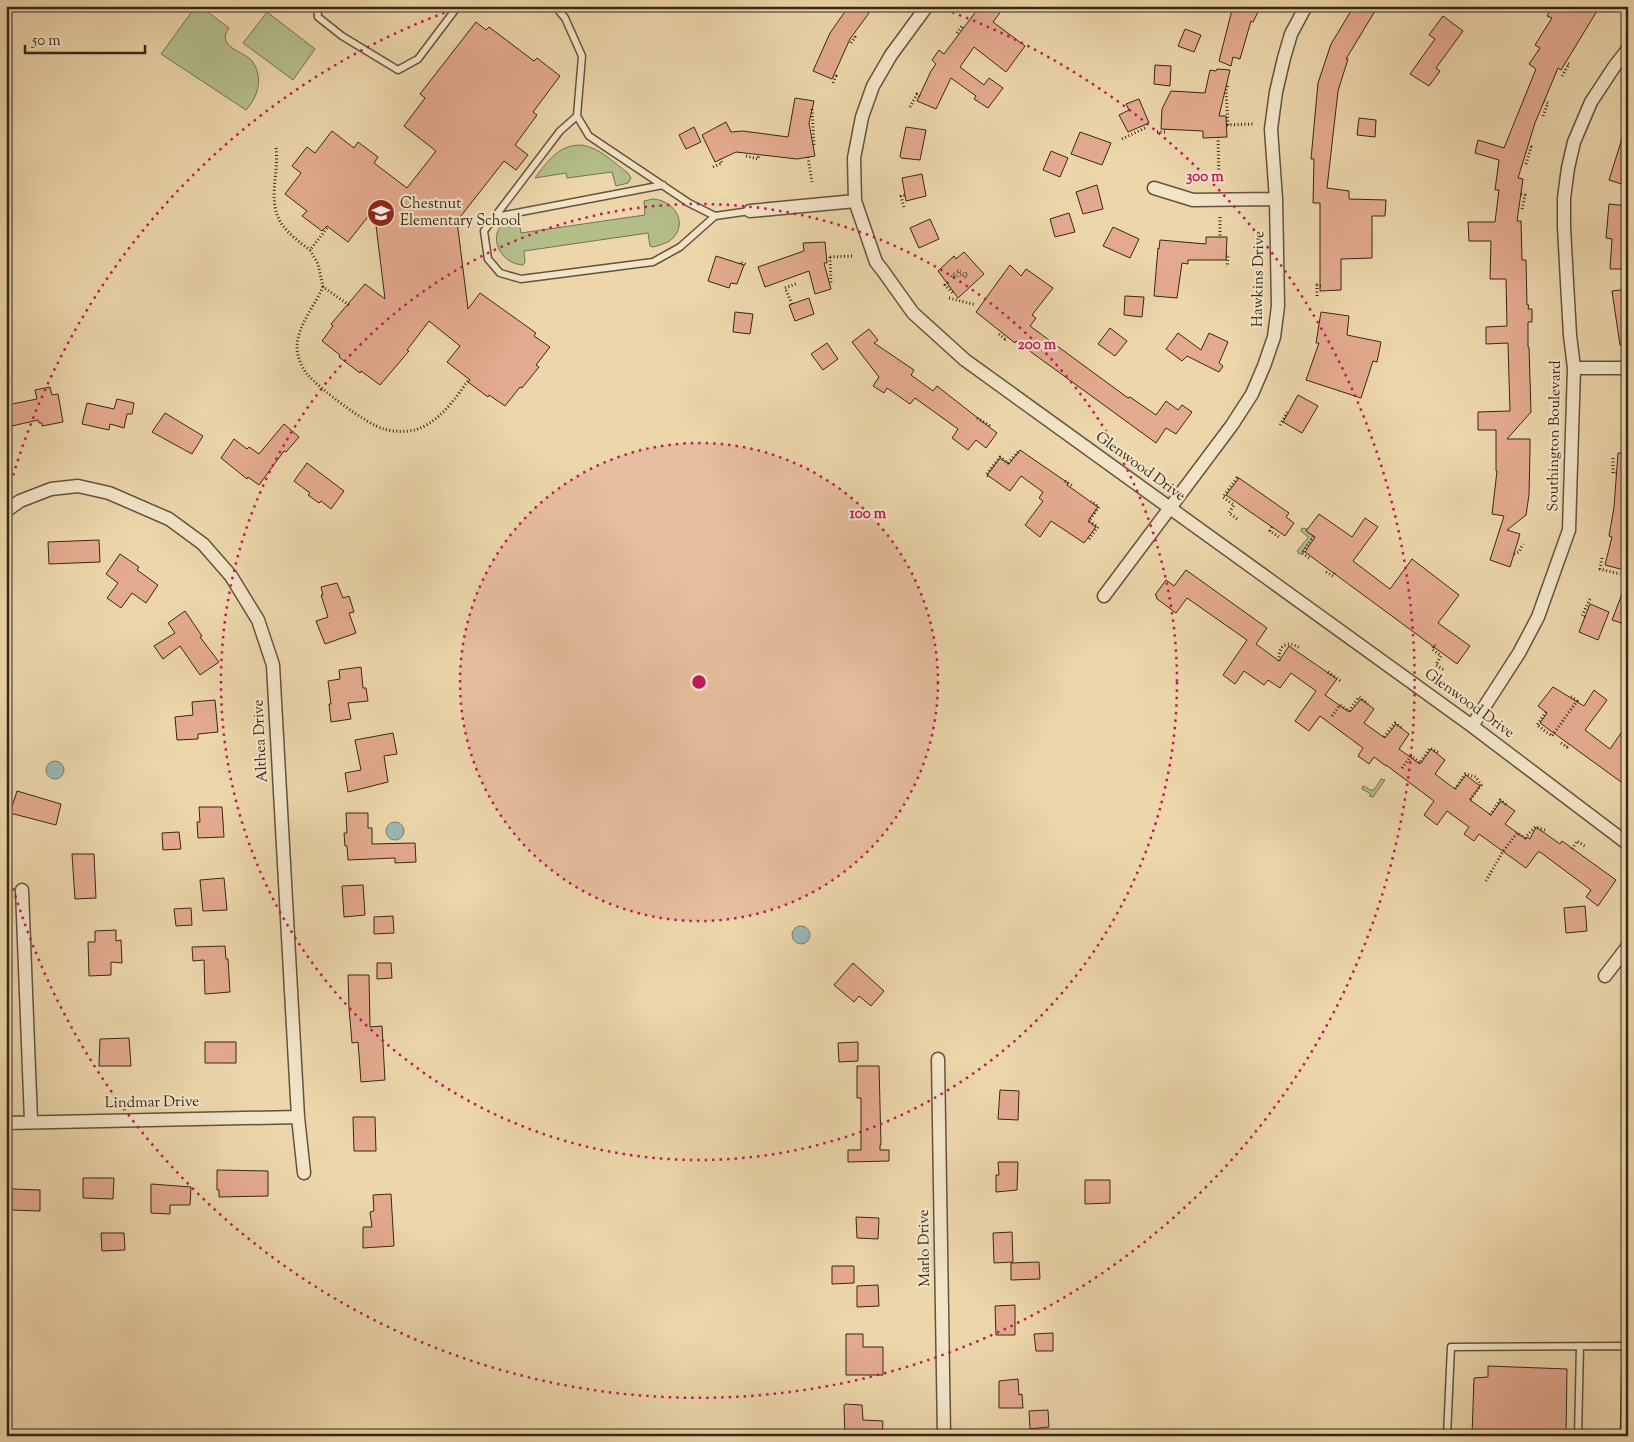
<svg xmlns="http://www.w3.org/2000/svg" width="1634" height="1442" font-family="'Sorts Mill Goudy',serif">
<rect width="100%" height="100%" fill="#ecd6aa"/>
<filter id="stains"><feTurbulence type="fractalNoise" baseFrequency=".004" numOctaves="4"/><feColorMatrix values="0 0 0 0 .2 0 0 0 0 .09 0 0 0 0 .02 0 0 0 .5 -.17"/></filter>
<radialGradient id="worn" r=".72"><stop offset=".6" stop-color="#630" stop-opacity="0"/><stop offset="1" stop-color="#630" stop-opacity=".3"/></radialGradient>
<path fill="#b4be8b" stroke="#757251" d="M196,6H200L229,28C215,47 244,51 252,61C264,77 258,97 246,110L161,54Z
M267,12L315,49L293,80L243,43Z
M581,145C599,147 614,163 628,173L631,178L628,183L616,186L612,172L567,178L566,173L535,178C548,161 558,145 581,145Z
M653,199C672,200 688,220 674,237C669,243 660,245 653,247L650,246L648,233L524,251L525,262L523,265C492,263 485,218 519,221L521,233L645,215L644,201Z
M1302,528L1307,529L1306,531L1313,536L1301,554H1299L1297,551L1307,539L1308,537L1301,531Z
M1381,779L1385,780L1373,797L1369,796L1371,794L1362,789L1363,786C1367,787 1369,791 1374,790Z"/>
<path fill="#9bb7b1" stroke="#737d73" d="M46 770a9 9 0 1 1 18 0a9 9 0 1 1-18 0Z
M386 831a9 9 0 1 1 18 0a9 9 0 1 1-18 0Z
M792 935a9 9 0 1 1 18 0a9 9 0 1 1-18 0Z"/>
<path fill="#e4aa8f" stroke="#362717" d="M849,6H859L869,13L850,39L832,79L813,71L830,33Z
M980,6H1005L993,22L1025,46L1006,72L974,47L960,67L984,85L989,78L1003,88L988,108L974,99L976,96L951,78L936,109L917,101L931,71L936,64L932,60L939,50L944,54Z
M1233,6H1261L1253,22L1251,21L1240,59L1233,57L1231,66L1219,61Z
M1354,6H1378L1346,59H1348L1338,91L1327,188L1349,191V199L1386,200L1385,216H1372V258L1341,259V290L1320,291V203H1313L1314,159H1311L1318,83L1331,44Z
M1553,6H1600L1561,70L1558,68L1535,123L1518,178L1523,179L1517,221H1521L1522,260H1526L1527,305H1529L1528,309H1532V322H1528V347H1529L1531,412L1507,439H1530V450L1529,495L1526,515L1507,530L1520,534L1510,567L1490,560L1504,516L1492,514L1497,471H1496V430H1478V412L1510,411L1508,343L1486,344V327L1507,326L1506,279H1490L1491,241H1469L1468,222H1495L1499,190H1495L1499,160L1475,153L1478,140L1504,148L1536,69L1529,64L1540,48L1535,45L1552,18L1547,16Z
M1443,16L1463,31L1436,68L1440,71L1429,86L1410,74L1435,39L1429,35Z
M476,22L486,30L489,27L534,61L537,58L560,76L533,112L537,115L515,145L528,155L516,170L504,161L457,221L468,309L480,293L536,333L534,336L550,347L536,365L539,367L522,388L520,387L505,406L489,395L488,397L468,382L470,380L447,362L460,346L429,321L407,350L409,351L380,385L361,371L360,373L339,357L340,355L322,341L333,326L331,324L365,284L385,299L374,209L348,242L327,226L322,231L302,216L307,211L285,194L301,173L292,166L307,147L315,153L332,131L354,148L358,142L378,157L374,163L407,188L436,151L404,126L425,98L420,94Z
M1185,29L1201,35L1194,52L1178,46Z
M1155,65L1171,66L1170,86L1154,84Z
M1217,69L1230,70L1219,116H1226L1227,137L1203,138V131L1161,129L1162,109L1171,91L1205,93L1210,70L1216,71Z
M795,98L814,101L809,123L815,156L797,159L736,152L715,162L702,135L726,122L731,132L743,131L788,137Z
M1139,99L1149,123L1128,132L1119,115L1129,110L1126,104Z
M1359,118L1376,120L1375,137L1357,135Z
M694,127L701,142L686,149L679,135Z
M906,127L926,130L920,160L901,158L900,156Z
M1625,129L1628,130V186L1609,180Z
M1080,132L1111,143L1102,165L1071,154Z
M1051,151L1068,158L1060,177L1043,170Z
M922,174L926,196L906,201L902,178Z
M1097,185L1103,209L1083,214L1076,192Z
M1609,204L1628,206V269H1610L1612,239L1606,238Z
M1069,213L1075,232L1055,237L1050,219Z
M930,219L939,239L919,248L910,228Z
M1113,227L1139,239L1130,258L1103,246Z
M1206,237H1227L1226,260H1188V264L1182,263L1177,298L1154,296L1158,248L1159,249L1160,240L1206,244Z
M825,242L827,263H824L831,289L815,294L809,271L765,287L758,267L804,251L803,243Z
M964,252L984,274L958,298L938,271L954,256L956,259Z
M716,256L744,265L737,284L731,283L729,288L708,281Z
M1010,265L1021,276L1026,269L1053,288L1032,315L1036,318L1030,326L1128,398L1130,397L1156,415L1166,401L1178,410L1182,405L1192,412L1176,434L1166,428L1156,443L1016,341L1015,343L976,312Z
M1628,289V345H1620L1612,291Z
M1125,296L1144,297L1142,317L1124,315Z
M809,298L814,314L795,321L789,305Z
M735,312L753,314L750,334L733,332Z
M1321,312L1349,316L1347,335L1381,342L1377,362L1373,361L1361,398L1306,380L1319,343H1316Z
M1110,328L1127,341L1115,356L1098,344Z
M869,329L878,340L874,343L914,370L911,375L933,391L937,386L997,433L986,448L976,440L968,450L952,438L958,429L915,398L910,404L887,388L884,393L873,386L879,377L852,342Z
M1178,333L1201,350L1209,333L1228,342L1219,363L1223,366L1219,372L1187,356L1182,361L1166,349Z
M827,343L838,359L823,370L811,354Z
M50,387L52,395L58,394L63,422L42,426V423H39L38,420L12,426L7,405L37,399L35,390Z
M1298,395L1318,406L1302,433L1283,422Z
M117,399L134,403L132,414H127L124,428L110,424L109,430L82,424L87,403L114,409Z
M165,413L203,436L192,454L152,432Z
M284,424L299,437L286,452L284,451L259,485L248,477L247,479L221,458L234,439L247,449L249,447L259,454Z
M1020,450L1068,483L1067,485L1098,507L1088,521L1096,527L1084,543L1051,521L1040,537L1025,525L1043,501L1039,498L1043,492L1021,476L1010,491L987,475L1000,458L1009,464Z
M1618,453H1628V571L1605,565L1612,537L1609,536L1614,507Z
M307,463L344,491L331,509L321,501L319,503L308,495L310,493L294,481Z
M1239,478L1289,513L1286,517L1294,523L1285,536L1226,495Z
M1319,514L1352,537L1365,518L1378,527L1353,561L1390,589L1412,559L1459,595L1438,623L1470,646L1457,664L1305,552L1315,537L1306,531Z
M99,540L100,562L49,564L48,542Z
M120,554L139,567L137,570L158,585L146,603L132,593L121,608L107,598L118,583L106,574Z
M1186,570L1267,628L1256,644L1279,661L1289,646L1337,679L1325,695L1349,712L1351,711L1361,699L1374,709L1364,723L1385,738L1396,724L1409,734L1399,749L1420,764L1431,749L1445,760L1435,774L1455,789L1466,775L1480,786L1470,800L1491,815L1501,801L1515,811L1505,824L1526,839L1527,837L1530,839L1536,827L1560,844L1562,841L1616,880L1598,906L1586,897L1591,890L1540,852H1538L1526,868L1479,834L1474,841L1464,834L1469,827L1447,811L1437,825L1424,815L1434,801L1386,765V766L1374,757L1369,764L1358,756L1363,748L1320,716L1309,731L1295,721L1316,691L1291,673L1280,688L1268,680L1264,685L1244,671L1235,684L1223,675L1247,640L1187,598L1176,613L1156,598L1157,596L1155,595L1166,580L1174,586Z
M1627,581H1628V625L1612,620Z
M337,583L343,598L349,596L354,612L349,613L356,633L325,644L316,621L328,617L321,595H323L321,587Z
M1590,604L1609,612L1598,640L1579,632Z
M185,611L202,636L200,637L219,662L200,675L180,646L163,659L154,646L175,633L168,623Z
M361,667L363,688H366L368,701L348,703L351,719L331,722L329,704H331L328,681L340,679L339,670Z
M1553,687L1584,706L1594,690L1607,700L1585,730L1610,749L1628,723V787L1540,723L1547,713L1538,706Z
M215,700L218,732L198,734V739L177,740L175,717L193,715L192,702Z
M393,733L397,754L384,756L388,782L348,792L345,773L361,770L355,740Z
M17,791L61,804L56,825L10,813Z
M199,807H222L224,837L198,838L197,822H200Z
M346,813H368V828H372V844L415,843L416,862L395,863V858L348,860L347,846H345L344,833H347Z
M179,832L181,849L163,850L162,833Z
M72,854H94L96,898L75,899Z
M224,878L227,910L203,911L200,880Z
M363,885L365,915L344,917L342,886Z
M1585,906L1587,931L1566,933L1564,908Z
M191,908L192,925L176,926L174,909Z
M393,916L394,933L374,934V917Z
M116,930V941L121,940L122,963L111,962V975L89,976L88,942H95V931Z
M225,946L226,959H228L230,992L205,994L204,960L193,961L192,947Z
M377,963H391L392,978L377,979Z
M853,963L884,991L871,1006L859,996L854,1002L834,985Z
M348,975H369L370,1027L382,1026L385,1080L361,1082L358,1042L352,1043L349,1008Z
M129,1038L131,1066H99L100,1039Z
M205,1042H236V1063H205Z
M858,1042V1061L839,1062L838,1043Z
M857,1066H879L881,1145H880V1150H889V1161L848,1162V1150H861V1098H857Z
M1000,1090L1019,1091L1018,1120L998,1119Z
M353,1117H375L376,1151H354Z
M998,1162H1018L1017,1190L996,1192V1175H999Z
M217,1170L268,1171V1196L219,1197V1190H217Z
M83,1178H114L113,1199L83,1198Z
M1085,1180H1110V1203L1085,1204Z
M151,1184L191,1187L190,1205H170V1214L151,1213Z
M12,1189L40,1190V1211L12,1210Z
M391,1194L394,1246L363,1248V1227H372L370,1212L374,1211L373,1195Z
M856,1217L879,1218L878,1239L857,1238Z
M1012,1232L1013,1262L994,1263L993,1233Z
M101,1233H124L125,1250L102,1251Z
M1039,1262L1040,1279L1011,1280V1263Z
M832,1266H854V1283L832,1284Z
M878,1285L879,1306L857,1307V1286Z
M1015,1305V1335H996L995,1306Z
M1053,1333V1351H1036L1034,1334Z
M846,1334H863V1347H883V1375H846Z
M1488,1366L1567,1369L1566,1436H1472L1474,1378L1488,1377Z
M1018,1379L1019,1395L1022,1394L1023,1408H999V1381Z
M845,1404L862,1405L863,1420L883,1421L882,1436H845L844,1406Z
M1048,1410L1049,1427L1030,1429L1029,1411Z"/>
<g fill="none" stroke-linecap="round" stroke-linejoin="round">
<g stroke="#64533c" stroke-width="9">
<path id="lane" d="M317,6L318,17L342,36L398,70L418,59L458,6
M555,6L565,18L582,56L577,116L589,136L689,203L715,216L750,211
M577,116L560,131L484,231L488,259L500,273L521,279L653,262L680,247L715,216
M495,217L663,185
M1447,1436L1451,1347L1626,1346L1624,1436
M1578,1436L1580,1346"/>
</g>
<g stroke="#64533c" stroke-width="15">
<path id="street" d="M927,6L891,55L873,86L862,117L854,158L855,201L876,262L883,271L913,313L965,360L1472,726L1628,844
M1154,188L1193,200L1276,199
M750,211L855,201
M1574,368H1628
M6,511L20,501L51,489L78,486L109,493L169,519L203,544L231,576L258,620L273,665L298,1117L304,1173
M1104,596L1232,425L1252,394L1264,366L1274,337L1278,306L1276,199L1271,129L1276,92L1284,58L1291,34L1306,6
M1472,726L1519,653L1538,617L1569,530L1574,368L1570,335L1567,282L1564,227V198L1568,168L1574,142L1591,102L1614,67L1628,49
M22,890L31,1121
M1605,976L1628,946
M938,1059L944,1436
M6,1123L298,1117"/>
</g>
<path stroke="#362717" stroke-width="3" stroke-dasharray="1 2.5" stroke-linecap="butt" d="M1583,7V6
M957,33L962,26L963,28
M851,43L855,37L853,35
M1562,76L1569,64L1566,62
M833,83L836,76H833
M910,107L917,94L920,96
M812,109L814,145
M1543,116L1548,103L1544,101
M1227,125L1254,124
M1228,125L1226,91L1228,85
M1157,132H1165V129
M1218,137L1219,179
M1122,139L1147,127
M276,148C279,170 269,196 278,217C282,229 300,243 310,250
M746,156L758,159L759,155
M808,157L812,182
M1526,164L1531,147L1528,145
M713,167L722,163L720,159
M1521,194L1525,195L1522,210
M904,207L901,196L905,195
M1220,217V237
M1226,255H1228L1227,267
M830,257L831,283
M830,257L852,256
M740,264V262L747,265
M948,282L945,285L953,293
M323,287L318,264L310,250L328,227
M1317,296V285L1321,286
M949,298L976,305
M792,304L785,288L798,283
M349,305L323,287C315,305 298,325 297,346C297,356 301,366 307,374C320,389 366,424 384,429C393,432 406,432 415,430C440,422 455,399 469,379
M999,334L1005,339L1007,337
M977,418L992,427
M1280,425L1288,411L1289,412
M1613,458V473H1616
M988,476L986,475L1000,457L1008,463L1019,451
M1065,481L1073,486
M1237,519L1229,513L1234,505L1223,497L1237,478L1238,480
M1272,527L1270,531L1279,537
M1089,539L1098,527L1089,521L1099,507L1091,501
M1514,554L1519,552L1523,544
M1309,558L1302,553L1314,537
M1602,558L1600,569L1620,574
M1326,572L1333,576L1335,573
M1585,617L1582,616L1590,599
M1435,646L1434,645L1432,649L1441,656L1436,665L1444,670
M1279,661C1278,645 1287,640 1300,648
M1328,672L1342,682
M1546,712L1537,725L1552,736L1577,701L1569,695
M1332,716L1340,705L1349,711L1359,697L1368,704
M1384,737L1395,723L1403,729
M1561,743L1567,747L1569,744
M1402,768L1411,756L1420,763L1430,748L1439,753
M1455,789L1465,774L1476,777L1481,785L1470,800
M1490,815L1500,800L1508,806
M1572,849L1577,841L1586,847
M1486,881L1502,853L1517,833L1525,838L1535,827L1545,830"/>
<use href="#lane" stroke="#f3e4c8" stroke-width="6"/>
<use href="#street" stroke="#f3e4c8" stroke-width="12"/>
</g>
<circle cx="699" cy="682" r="239" fill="#c2185b" fill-opacity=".12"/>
<g fill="none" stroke="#c2185b" stroke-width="2.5" stroke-dasharray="2.5 5">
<circle cx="699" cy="682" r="239"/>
<circle cx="699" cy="682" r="478"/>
<path d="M7 497A716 716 0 0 1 460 7M938 7A716 716 0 1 1 7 867"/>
</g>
<defs>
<g id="school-disc" transform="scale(1.4375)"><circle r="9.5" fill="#8f2418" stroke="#f3e4c8"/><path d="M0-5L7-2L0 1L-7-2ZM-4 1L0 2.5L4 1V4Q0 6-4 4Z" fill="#fff"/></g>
</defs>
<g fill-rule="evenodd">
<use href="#school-disc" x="381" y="213"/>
</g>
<g text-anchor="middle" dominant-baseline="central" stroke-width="4.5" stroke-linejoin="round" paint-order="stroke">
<g font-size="12" fill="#624835">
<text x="959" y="274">489</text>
</g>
<g font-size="15" fill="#362717" stroke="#f3e4c8" text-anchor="start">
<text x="400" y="204">Chestnut<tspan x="400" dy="17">Elementary School</tspan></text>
</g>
<g font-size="15" fill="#362717" stroke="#f3e4c8">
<text transform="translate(1259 279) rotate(-89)">Hawkins Drive</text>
<text transform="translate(1555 436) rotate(-89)">Southington Boulevard</text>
<text transform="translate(1140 467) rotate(36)">Glenwood Drive</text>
<text transform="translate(1469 704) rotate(36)">Glenwood Drive</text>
<text transform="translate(261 741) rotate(-93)">Althea Drive</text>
<text transform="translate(152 1103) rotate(-1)">Lindmar Drive</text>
<text transform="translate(925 1248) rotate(-91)">Marlo Drive</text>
</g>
</g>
<circle cx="699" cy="682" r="8" fill="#c2185b" stroke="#f3e4c8" stroke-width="2.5"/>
<g font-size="15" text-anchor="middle" font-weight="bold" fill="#c2185b" stroke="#f3e4c8" stroke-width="4.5" stroke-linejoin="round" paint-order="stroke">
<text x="1205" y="181">300 m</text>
<text x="1037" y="349">200 m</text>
<text x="868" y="518">100 m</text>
</g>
<rect width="1634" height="1442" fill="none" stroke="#ecd6aa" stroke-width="25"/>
<rect x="8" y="8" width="1619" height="1427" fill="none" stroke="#362717" stroke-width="2.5"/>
<rect x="12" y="12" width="1609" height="1417" fill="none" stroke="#362717"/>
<path d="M25 45v8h120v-8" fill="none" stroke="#362717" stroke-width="2.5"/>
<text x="32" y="45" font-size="15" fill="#362717" stroke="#f3e4c8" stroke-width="4" paint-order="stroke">50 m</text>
<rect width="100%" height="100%" filter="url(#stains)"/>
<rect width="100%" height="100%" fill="url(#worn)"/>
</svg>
